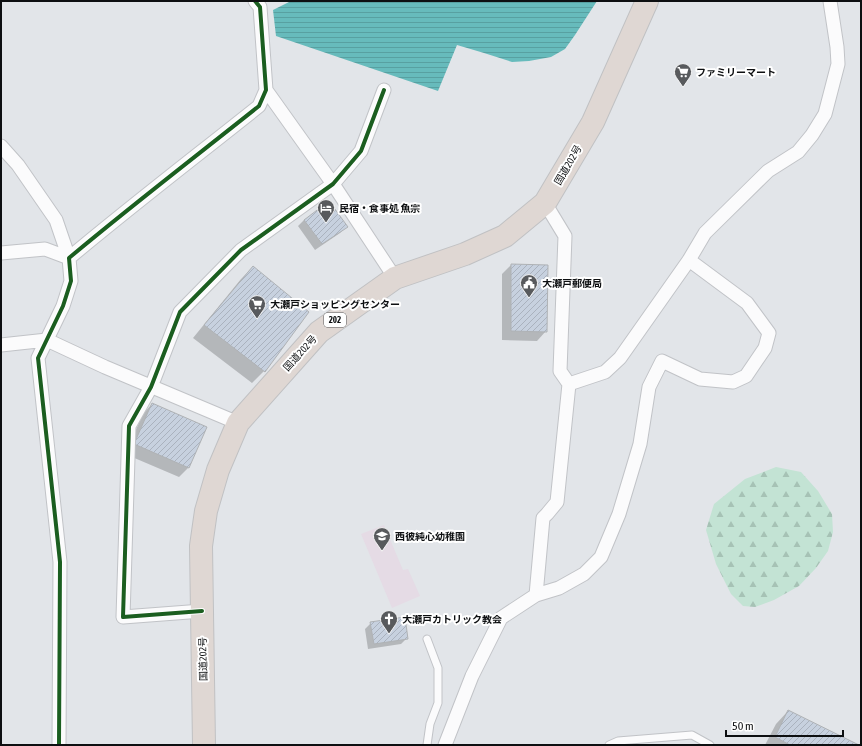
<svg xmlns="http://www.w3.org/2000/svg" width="862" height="746" font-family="'Asap Condensed','Noto Sans JP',sans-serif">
<defs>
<pattern id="forest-firs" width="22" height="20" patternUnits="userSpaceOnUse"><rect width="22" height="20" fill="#c3e3d4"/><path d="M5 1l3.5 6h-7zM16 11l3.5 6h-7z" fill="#a6c2b5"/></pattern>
<pattern id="water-rules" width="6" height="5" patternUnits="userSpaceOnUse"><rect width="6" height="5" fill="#67bbbc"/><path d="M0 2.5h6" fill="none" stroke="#58a0a1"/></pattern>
<pattern id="building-hatch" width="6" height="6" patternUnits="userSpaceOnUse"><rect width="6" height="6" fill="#c7d1df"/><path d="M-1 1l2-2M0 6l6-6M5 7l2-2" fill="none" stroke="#aab2be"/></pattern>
</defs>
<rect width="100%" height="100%" fill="#e2e5e9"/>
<path fill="#e5dbe5" d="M384,525L403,570L408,569L420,596L392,608L361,534Z"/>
<path fill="url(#forest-firs)" d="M776,467L801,472L818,491L832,514L833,532L828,551L816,568L799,586L774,600L755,607L743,606L731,594L716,564L706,530L714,504L745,479Z"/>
<path fill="url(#water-rules)" d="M291,1H597L575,35L565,49L551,57L529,61L512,62L484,53L457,45L438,91L276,36L273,10Z"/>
<path fill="#0003" d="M329,203L346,227L340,233L315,250L298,226L304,220Z
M511,265L546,331L537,341L502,340V274Z
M253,267L264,371L252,383L193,338L241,279Z
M152,404L205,427L188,468L179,477L125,454L143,414Z
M371,623L407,638L401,644L368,649L365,629Z
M788,711L856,745H765L776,724Z"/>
<path fill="url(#building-hatch)" stroke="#afb2b5" d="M329,201L348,227L322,244L304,220Z
M511,264L548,265L547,332L511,331Z
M253,266L309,312L265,372L204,325Z
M152,403L207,427L189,468L134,444Z
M405,617L408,639L374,644L370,622Z
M788,710L859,745H790L775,737Z"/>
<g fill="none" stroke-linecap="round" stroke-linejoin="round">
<g stroke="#c1c3c7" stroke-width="9">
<path id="lane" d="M427,745L430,724L438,703V668L427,639
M609,745L618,741L692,735L710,745"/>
</g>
<g stroke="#c1c3c7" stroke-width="15">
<path id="street" d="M266,90L333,184L395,278
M1,146L18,165L56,220L69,258
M545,203L565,236L560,371L569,384L605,372L620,358L689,260L705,233L768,171L798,152L812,135L825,114L838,64L837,47L830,1
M1,253L45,249L69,258
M1,345L47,340L105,367L238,423
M536,595L559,588L584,574L601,557L619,514L640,444L649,387L662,361L700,379L733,382L746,376L765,348L769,333L747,303L689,260
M202,611L123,617L129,426L151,387L180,312L241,250L333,184L361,151L384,90
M59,745L60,562L38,358L63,306L71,281L69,258C131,206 195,157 259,106L266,90L260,7L255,1
M445,745L472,676L501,618L536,595L543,518L547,514L557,502L569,384"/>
</g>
<g stroke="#c0c1c3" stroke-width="24">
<path id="highway" d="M204,745L201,546L206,511L218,470L238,423L319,332L395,278L465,254L505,236L545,203L593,122L647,1"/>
</g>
<use href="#lane" stroke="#fbfbfc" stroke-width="7"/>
<use href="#street" stroke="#fbfbfc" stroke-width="13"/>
<use href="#highway" stroke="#dfd7d3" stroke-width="22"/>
<g stroke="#fff" stroke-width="6">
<path id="cycleway" d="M202,611L123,617L129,426L151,387L180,312L241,250L333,184L361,151L384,90
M59,745L60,562L38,358L63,306L71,281L69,258C131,206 195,157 259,106L266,90L260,7L255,1"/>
</g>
<use href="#cycleway" stroke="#1b5e20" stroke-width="4"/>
</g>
<defs>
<g id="supermarket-pin" transform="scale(0.9)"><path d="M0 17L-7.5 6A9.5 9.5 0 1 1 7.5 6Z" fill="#585a5d" stroke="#fff"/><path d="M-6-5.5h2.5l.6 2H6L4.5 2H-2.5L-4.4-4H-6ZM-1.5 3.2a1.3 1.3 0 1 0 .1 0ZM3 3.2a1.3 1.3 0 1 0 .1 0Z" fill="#fff"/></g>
<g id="hotel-pin" transform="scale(0.9)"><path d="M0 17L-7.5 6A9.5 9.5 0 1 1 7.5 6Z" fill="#585a5d" stroke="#fff"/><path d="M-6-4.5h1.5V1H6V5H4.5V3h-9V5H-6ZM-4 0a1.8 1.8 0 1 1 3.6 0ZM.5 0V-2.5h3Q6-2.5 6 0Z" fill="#fff"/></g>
<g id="civic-pin" transform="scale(0.9)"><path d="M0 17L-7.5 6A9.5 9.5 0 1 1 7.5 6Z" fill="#585a5d" stroke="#fff"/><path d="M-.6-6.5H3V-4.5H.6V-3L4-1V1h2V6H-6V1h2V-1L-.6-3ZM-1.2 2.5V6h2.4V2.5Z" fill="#fff"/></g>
<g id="school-pin" transform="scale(0.9)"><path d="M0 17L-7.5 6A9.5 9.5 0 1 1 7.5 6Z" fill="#585a5d" stroke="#fff"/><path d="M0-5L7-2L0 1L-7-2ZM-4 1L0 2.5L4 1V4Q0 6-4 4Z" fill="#fff"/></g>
<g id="church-pin" transform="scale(0.9)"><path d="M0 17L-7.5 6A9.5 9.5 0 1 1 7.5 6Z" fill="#585a5d" stroke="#fff"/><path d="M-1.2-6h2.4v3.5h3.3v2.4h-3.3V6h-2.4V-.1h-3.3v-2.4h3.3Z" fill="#fff"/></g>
</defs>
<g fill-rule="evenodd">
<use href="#supermarket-pin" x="683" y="72"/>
<use href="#hotel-pin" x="326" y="208"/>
<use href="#civic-pin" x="529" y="283"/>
<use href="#supermarket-pin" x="257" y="304"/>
<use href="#school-pin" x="382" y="536"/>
<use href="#church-pin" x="389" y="619"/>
</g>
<g text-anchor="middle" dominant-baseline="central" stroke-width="4" stroke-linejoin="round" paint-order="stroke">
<rect fill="#fff" stroke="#565758" stroke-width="1" x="324" y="313" width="22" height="14" rx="3"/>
<g font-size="9" font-weight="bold" fill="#0d0f11">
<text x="335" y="320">202</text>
</g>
<g font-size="10" font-weight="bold" fill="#0d0f11" stroke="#fff" text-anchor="start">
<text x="696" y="72">ファミリーマート</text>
<text x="339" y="208">民宿・食事処 魚宗</text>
<text x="542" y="283">大瀬戸郵便局</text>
<text x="270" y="304">大瀬戸ショッピングセンター</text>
<text x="395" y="536">西彼純心幼稚園</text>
<text x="402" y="619">大瀬戸カトリック教会</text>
</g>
<g font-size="10" fill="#0d0f11" stroke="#fff">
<text transform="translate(568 165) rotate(-60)">国道202号</text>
<text transform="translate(300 353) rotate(-48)">国道202号</text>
<text transform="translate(203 659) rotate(-91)">国道202号</text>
</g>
</g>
<rect width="862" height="746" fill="none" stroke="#0d0f11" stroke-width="4"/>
<path d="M726 730v6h117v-6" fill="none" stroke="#0d0f11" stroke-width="2"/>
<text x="732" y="730" font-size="12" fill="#0d0f11" stroke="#ffffff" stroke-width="3" paint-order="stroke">50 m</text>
</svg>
